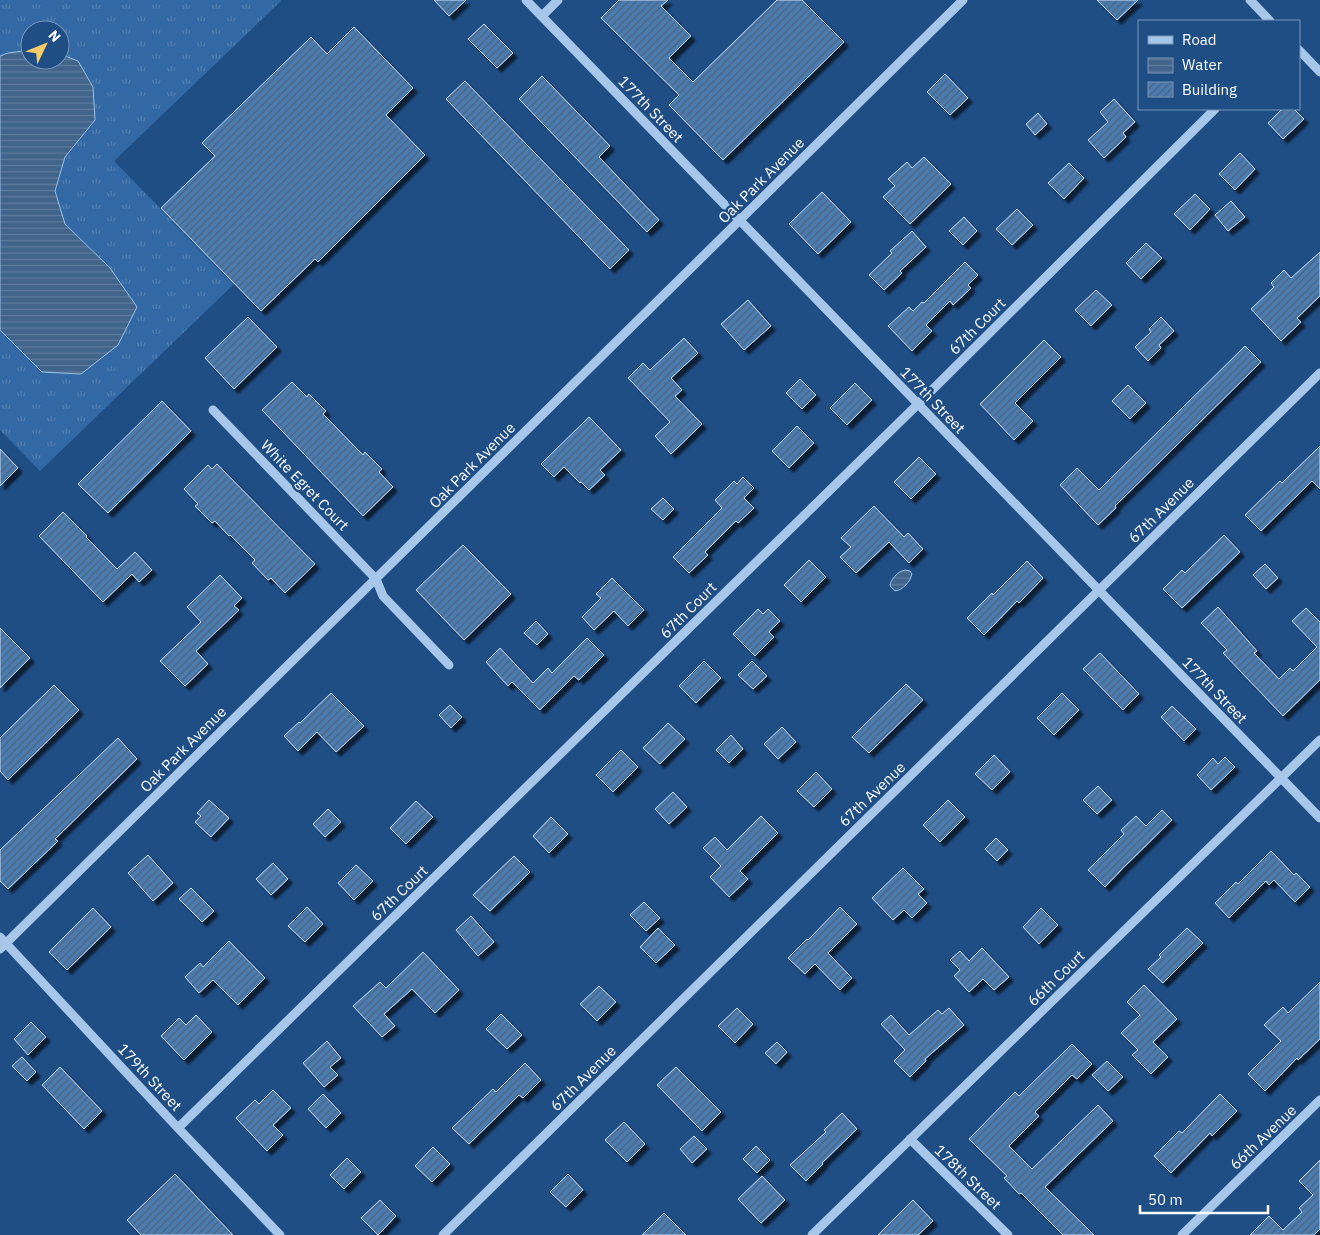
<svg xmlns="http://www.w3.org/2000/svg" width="1320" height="1235" font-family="'IBM Plex Sans',sans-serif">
<defs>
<pattern id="grass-tufts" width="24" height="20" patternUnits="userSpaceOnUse" patternTransform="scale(1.25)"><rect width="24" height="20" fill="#3268a3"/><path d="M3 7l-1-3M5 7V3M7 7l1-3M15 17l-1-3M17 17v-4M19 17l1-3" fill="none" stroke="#517fb1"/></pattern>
<pattern id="water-rules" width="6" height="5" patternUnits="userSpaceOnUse" patternTransform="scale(1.25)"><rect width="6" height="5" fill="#41648b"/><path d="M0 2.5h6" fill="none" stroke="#5e7b9c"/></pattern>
<pattern id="building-hatch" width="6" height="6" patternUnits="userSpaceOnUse" patternTransform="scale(1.25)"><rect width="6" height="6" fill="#4b7bb0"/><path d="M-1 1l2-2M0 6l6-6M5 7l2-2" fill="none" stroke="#4c647e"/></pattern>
<filter id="shadow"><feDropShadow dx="4.5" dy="4.5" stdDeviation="1" flood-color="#0009"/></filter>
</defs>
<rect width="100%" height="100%" fill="#1f4e85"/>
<path fill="url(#grass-tufts)" d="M0,0H280L281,1L114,161L234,284L40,471L0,430V330L42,372L110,268L65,224L55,191L65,157L95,120L78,61L60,54V30H30V50L8,53L0,56Z"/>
<path fill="url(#water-rules)" stroke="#9ac2eb" d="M30,50V60H60V54L78,61L93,87L95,120L65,157L55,191L65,224L110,268L137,307L118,345L81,374L42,372L0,330V56L8,53Z
M905,570L910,571L912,574C910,582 903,590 895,591L890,586C890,580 898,571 905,570Z"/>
<path fill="url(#building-hatch)" stroke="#cbe0f7" filter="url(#shadow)" d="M434,0H466L449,16Z
M619,0H668L661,6L691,36L669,58L693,82L777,0H802L844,42L723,160L669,105L679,95L601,18Z
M1097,0H1138L1117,20Z
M484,24L513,53L497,68L468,39Z
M354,27L413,88L386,115L425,155L318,262L315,259L261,311L161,208L215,156L202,143L311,37L327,54Z
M945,74L968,98L950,115L927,92Z
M542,76L610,146L599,157L659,220L647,232L519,99Z
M465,81L629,250L610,269L446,99Z
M1114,99L1135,122L1123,133L1126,137L1104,158L1088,140L1108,122L1100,112Z
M1282,109H1294L1304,119L1283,139L1268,123Z
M1038,113L1047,124L1035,135L1026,124Z
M1240,153L1255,169L1235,190L1219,174Z
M924,157L951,184L910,224L883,197L895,186L888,179L907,162L912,168Z
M1069,163L1084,178L1064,199L1048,183Z
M822,192L851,222L818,254L789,224Z
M1195,194L1210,209L1190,230L1174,214Z
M1231,201L1245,217L1228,231L1215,215Z
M1017,209L1033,225L1012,245L996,229Z
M964,217L977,231L963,245L949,231Z
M912,231L926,247L900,271L902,273L884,290L869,275L892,253L890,251Z
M1146,243L1162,258L1141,279L1126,263Z
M1320,252V296L1297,318L1301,322L1281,341L1251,309L1274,287L1271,283L1284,270L1291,278Z
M965,262L978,275L968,285L971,288L953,305L950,301L926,325L932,331L912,351L888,326L909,307L913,311L922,302L924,303Z
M1096,290L1112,305L1091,326L1075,310Z
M748,300L771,326L744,350L721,324Z
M248,317L277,347L234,389L205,358Z
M1161,317L1174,331L1159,345L1161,348L1148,361L1135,347L1151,332L1149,329Z
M684,338L698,353L671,378L682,390L675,396L702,424L671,454L655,436L670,422L628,378L643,363L650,370Z
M1044,340L1061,357L1015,403L1033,421L1014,440L980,404Z
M1245,346L1261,362L1115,506L1116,508L1098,525L1060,485L1077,468L1099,490Z
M800,379L816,395L802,409L786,393Z
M292,382L307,397L309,394L326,411L323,414L363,455L365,452L382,469L379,472L393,487L363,516L262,410Z
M855,383L872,400L847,425L830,408Z
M1128,385L1146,403L1130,419L1112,401Z
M162,401L191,431L108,513L78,484Z
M589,417L621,450L600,470L605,475L589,490L581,482L580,483L564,467L554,477L541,464Z
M797,426L814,443L789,468L772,451Z
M1320,446V489L1312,481L1261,531L1245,515L1280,481L1282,483Z
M0,449L18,468L0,486Z
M919,457L936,474L911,499L894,482Z
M217,464L315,564L285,593L271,578L268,580L252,563L255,560L230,535L229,536L215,521L212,523L195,506L198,504L184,489L208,465L212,469Z
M743,477L754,488L744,498L754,508L738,523L736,521L705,552L708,555L689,573L673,557L722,508L715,500L734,481L737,484Z
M663,498L674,509L663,520L651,509Z
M874,506L904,537L908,533L923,549L909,563L889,542L856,573L840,557L851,547L841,538Z
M63,512L87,536L86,537L117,569L135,552L152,570L139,582L132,574L103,602L39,536Z
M1224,535L1240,552L1182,608L1163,589L1182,570L1185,573Z
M463,545L511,594L464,640L416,590Z
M809,560L826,577L801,602L784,585Z
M1027,561L1043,578L1019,603L1017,601L984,635L967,618L992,593L993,595Z
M1265,564L1278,578L1266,589L1253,575Z
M220,575L242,598L234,606L239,610L196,651L208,664L185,686L160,661L201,622L187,607Z
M612,578L644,610L628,626L614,611L594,630L582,617L601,598L596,594Z
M1218,607L1257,651L1254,653L1279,679L1290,668L1293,671L1317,647L1292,621L1306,608L1320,622V680L1283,716L1223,653L1227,650L1201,623Z
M758,609L763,614L768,609L780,621L769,632L774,637L755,656L733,634Z
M536,621L548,634L537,645L524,633Z
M0,628L30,658L0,688Z
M587,638L604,655L579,680L574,676L540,710L512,682L508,686L486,662L500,648L533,683L548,668L552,673Z
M1100,653L1139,694L1123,710L1083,669Z
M704,661L721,678L696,703L679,686Z
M752,661L767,676L753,689L738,675Z
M906,684L923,700L869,753L852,737Z
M54,685L79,710L8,780L0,771V738Z
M331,693L364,726L336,752L317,732L298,751L284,736L299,722L300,723Z
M1062,693L1079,710L1054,735L1037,718Z
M450,705L462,717L451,728L439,715Z
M1172,706L1196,729L1184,741L1161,717Z
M668,723L685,739L660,764L643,748Z
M782,727L796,742L778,759L764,744Z
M731,735L743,749L729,763L716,750Z
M118,738L137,759L55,839L58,841L8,889L0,881V850Z
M621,750L638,767L613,792L596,775Z
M994,755L1010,772L992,790L975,774Z
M1225,757L1235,767L1211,790L1197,775L1213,758L1218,764Z
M816,772L832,789L814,807L797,791Z
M1098,786L1112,800L1097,814L1083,800Z
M673,792L687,807L669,824L655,809Z
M209,800L229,818L211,837L195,822L201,816L197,813Z
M948,800L965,817L940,842L923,825Z
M416,801L433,817L406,844L390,828Z
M328,809L341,822L325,837L313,824Z
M1162,810L1172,820L1123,868L1105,887L1088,870L1124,834L1121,830L1136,816L1146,826Z
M761,816L778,833L740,871L748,879L729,897L710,877L721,866L703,848L715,837L727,850Z
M551,817L568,834L549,853L533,836Z
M996,838L1008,850L997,861L985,849Z
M1271,851L1294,875L1296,873L1310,887L1295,902L1274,880L1269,885L1266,881L1229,918L1215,903L1236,882L1238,884Z
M148,855L173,883L153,901L128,873Z
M514,856L530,872L490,911L473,895Z
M273,863L288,879L271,895L256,879Z
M356,865L373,881L354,900L338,883Z
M903,868L924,889L918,894L927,903L912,918L904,910L893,920L872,898Z
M191,888L214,911L202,922L179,899Z
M644,902L660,918L646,931L630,915Z
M307,907L323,924L305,942L288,926Z
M840,907L857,924L828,953L852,978L840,990L815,964L805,974L788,958L807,939L808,940Z
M93,908L111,927L67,970L49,952Z
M1041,908L1058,925L1039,944L1023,927Z
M471,916L494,942L478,956L456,930Z
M658,928L675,945L656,963L640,947Z
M1187,928L1203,943L1163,983L1148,969L1161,957L1159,955Z
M229,941L265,978L238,1005L213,980L199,993L185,977L200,963L203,967Z
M982,948L1009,977L994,990L983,979L969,992L954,976L960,970L950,960L960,951L969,961Z
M423,952L459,990L435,1013L412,989L384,1014L395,1026L382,1037L353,1006L380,982L386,988Z
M1320,982V1039L1298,1060L1297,1058L1265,1091L1248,1074L1281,1041L1264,1025L1283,1007L1288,1013Z
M1144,985L1177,1019L1153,1042L1168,1057L1151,1074L1132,1055L1138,1050L1121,1033L1140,1015L1127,1002Z
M599,986L616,1002L597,1021L580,1004Z
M737,1008L753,1024L735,1043L718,1026Z
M949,1008L964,1025L925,1059L926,1061L910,1077L894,1061L905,1050L881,1024L891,1015L909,1035L938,1010L942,1014Z
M501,1014L522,1035L507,1049L486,1029Z
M196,1015L212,1032L184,1060L161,1036L179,1018L186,1025Z
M31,1022L46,1037L28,1055L14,1039Z
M327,1041L341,1058L330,1067L338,1075L324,1087L303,1063Z
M777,1042L787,1052L776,1064L765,1053Z
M1072,1044L1092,1064L1077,1079L1072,1075L1035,1112L1039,1116L1009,1146L1032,1169L1098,1105L1113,1121L1045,1187L1094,1235H1063L1021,1193L1019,1194L1004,1178L1007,1176L969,1139L1015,1092L1019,1096Z
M22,1057L36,1072L27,1081L12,1066Z
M1107,1061L1123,1077L1108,1091L1092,1075Z
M525,1063L541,1080L523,1098L519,1095L469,1144L452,1128L493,1089L496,1092Z
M60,1067L102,1111L84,1129L42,1085Z
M676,1067L721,1112L702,1131L657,1085Z
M273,1090L291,1108L273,1125L283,1135L267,1151L236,1118L255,1100L259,1104Z
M323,1094L341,1113L326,1128L308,1109Z
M1220,1094L1237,1111L1212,1136L1210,1133L1171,1173L1154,1156L1179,1131L1182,1133Z
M842,1113L857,1129L822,1163L823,1164L806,1181L790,1165L826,1132L824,1130Z
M624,1122L645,1144L627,1162L605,1140Z
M694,1136L707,1149L692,1163L680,1149Z
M756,1146L770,1160L757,1173L743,1159Z
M433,1147L450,1164L432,1182L415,1166Z
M347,1158L361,1172L344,1189L330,1175Z
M1320,1160V1229L1314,1235H1250L1269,1216L1283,1230L1302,1212L1299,1208L1313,1195L1299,1181Z
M175,1174L233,1235H141L127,1220Z
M568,1174L583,1190L566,1207L550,1192Z
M762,1176L785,1200L761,1223L738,1199Z
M380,1200L396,1216L378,1235L361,1218Z
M913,1200L933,1221L918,1235H878Z
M664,1213L686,1235H642Z"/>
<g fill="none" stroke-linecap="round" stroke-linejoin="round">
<path stroke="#a7c7ea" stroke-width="9" d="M526,0L1320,818
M1250,0L1270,21
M542,16L558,0
M1299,50L1320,72
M213,410L376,579L383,596L449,665
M0,937L178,1128L280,1235
M0,949L963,0
M178,1128L918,404L1215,109
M910,1139L1008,1235
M443,1235L1320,373
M812,1235L1320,740
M1182,1235L1320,1100"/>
</g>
<g text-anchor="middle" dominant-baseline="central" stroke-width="5" stroke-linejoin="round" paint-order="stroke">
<g font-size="15" fill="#fff" stroke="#1f4e85">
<text transform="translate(651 109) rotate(46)">177th Street</text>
<text transform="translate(761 180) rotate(-45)">Oak Park Avenue</text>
<text transform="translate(977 326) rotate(-45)">67th Court</text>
<text transform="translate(933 400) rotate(46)">177th Street</text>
<text transform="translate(472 465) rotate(-45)">Oak Park Avenue</text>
<text transform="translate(305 485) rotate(46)">White Egret Court</text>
<text transform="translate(1161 510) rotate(-45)">67th Avenue</text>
<text transform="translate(688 610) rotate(-45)">67th Court</text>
<text transform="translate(1215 690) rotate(46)">177th Street</text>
<text transform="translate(183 749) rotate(-45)">Oak Park Avenue</text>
<text transform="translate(872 794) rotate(-44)">67th Avenue</text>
<text transform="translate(399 893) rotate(-44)">67th Court</text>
<text transform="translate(1056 978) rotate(-44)">66th Court</text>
<text transform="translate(150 1077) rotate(47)">179th Street</text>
<text transform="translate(583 1078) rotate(-45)">67th Avenue</text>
<text transform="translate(1263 1137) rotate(-44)">66th Avenue</text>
<text transform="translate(968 1177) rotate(44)">178th Street</text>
</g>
</g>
<rect x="1138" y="20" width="162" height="90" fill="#1f4e85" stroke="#7995b6"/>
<rect x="1148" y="36" width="25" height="8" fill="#a7c7ea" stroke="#7995b6"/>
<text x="1182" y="45" font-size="15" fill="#ffffff">Road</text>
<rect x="1148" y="58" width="25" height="15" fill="url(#water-rules)" stroke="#7995b6"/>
<text x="1182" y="70" font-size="15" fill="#ffffff">Water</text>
<rect x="1148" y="82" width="25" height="15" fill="url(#building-hatch)" stroke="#7995b6"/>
<text x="1182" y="95" font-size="15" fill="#ffffff">Building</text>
<g transform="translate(45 45) rotate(47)"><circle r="24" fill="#1f4e85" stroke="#7995b6"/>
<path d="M0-4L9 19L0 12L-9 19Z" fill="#f8cb67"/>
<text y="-8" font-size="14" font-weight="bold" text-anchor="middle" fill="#ffffff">N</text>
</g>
<path d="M1140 1205v8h128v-8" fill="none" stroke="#ffffff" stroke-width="2.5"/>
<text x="1148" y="1205" font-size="15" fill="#ffffff" stroke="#1f4e85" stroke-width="4" paint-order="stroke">50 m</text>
</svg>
